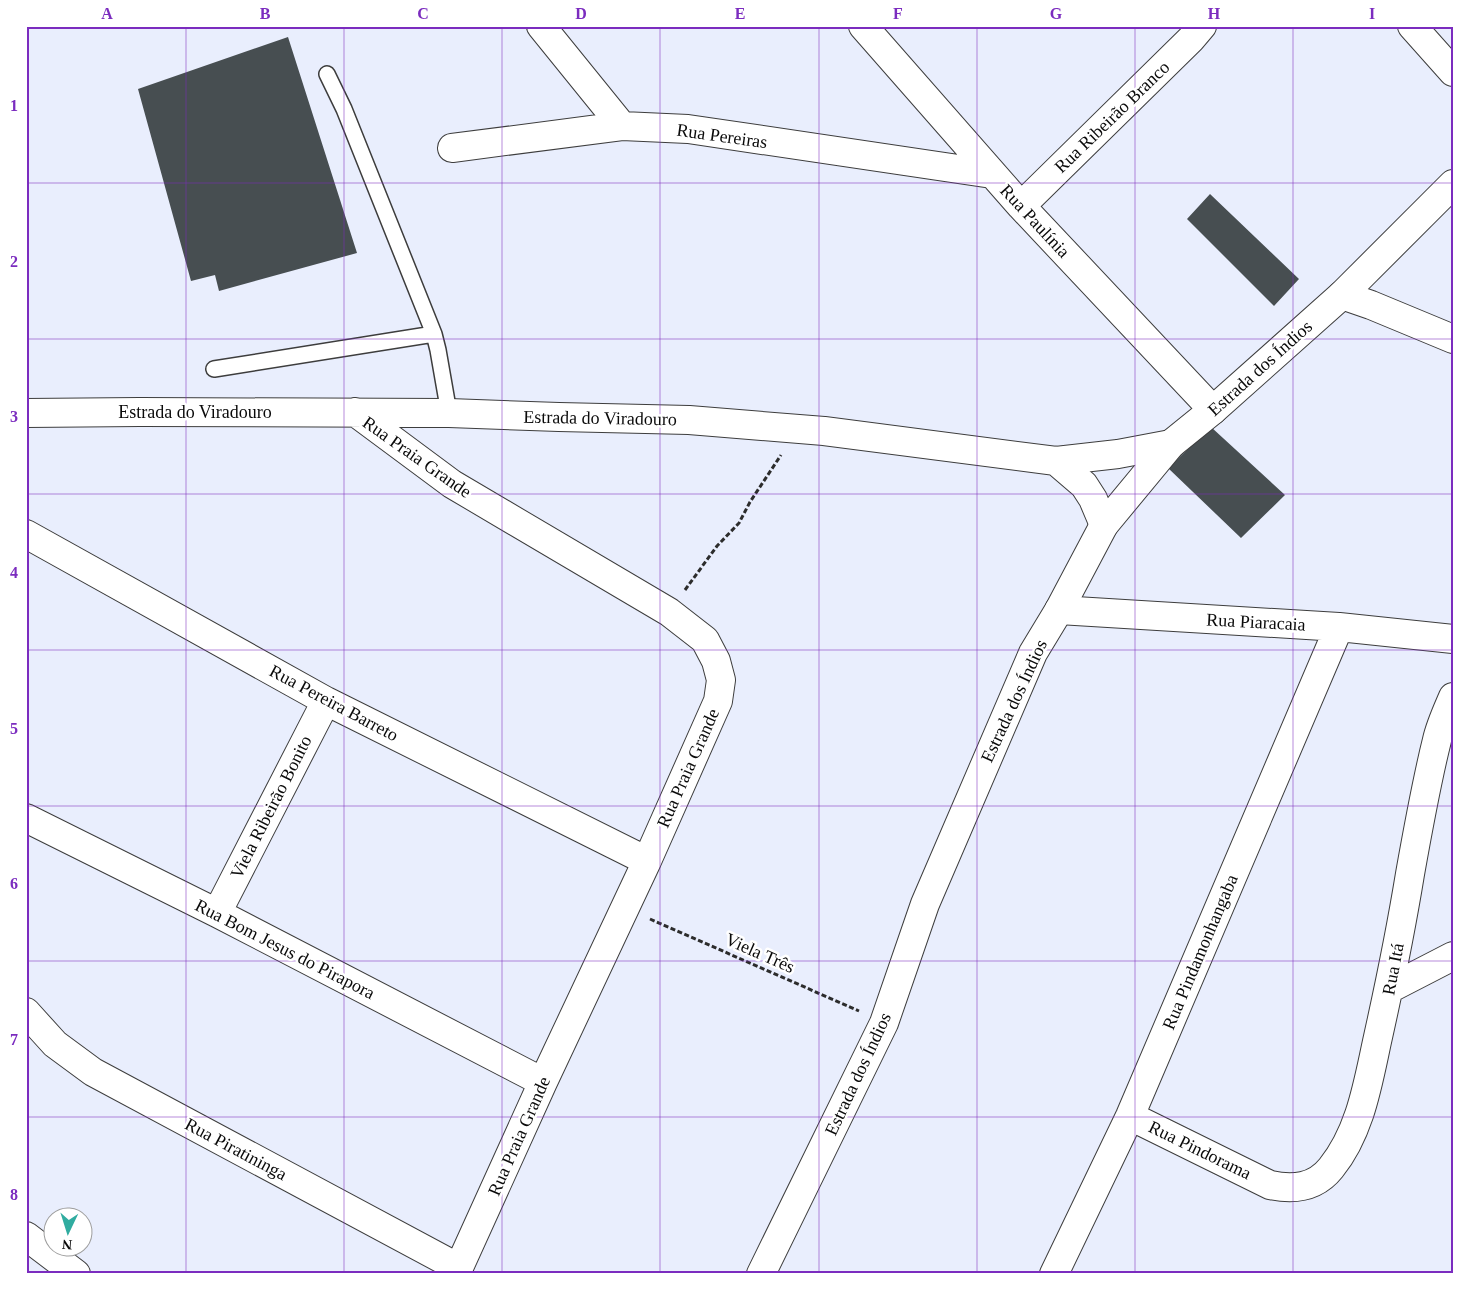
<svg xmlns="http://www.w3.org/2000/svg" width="1479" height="1300" font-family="Georgia,serif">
<rect width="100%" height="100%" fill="#e9eefd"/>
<path fill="#474e51" d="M288,37L357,253L219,291L215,275L191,281L138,89Z
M1210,194L1299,279L1274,306L1187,219Z
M1211,427L1285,495L1241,538L1168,468Z"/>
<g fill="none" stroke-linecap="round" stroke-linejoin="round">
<g stroke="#3d3d3d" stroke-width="18">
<path id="service" d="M327,74L344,109L434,334
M214,369L434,334L438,350L449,413"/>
</g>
<g stroke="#3d3d3d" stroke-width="30">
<path id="minor" d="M541,26L622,126
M863,26L1021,206L1213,410
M1412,26L1453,72
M452,148L622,126L688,129L992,174
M1021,206L1191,39L1202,26
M1342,295L1371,305L1453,339
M355,412L452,484L669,612L705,640L716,661L721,680L718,701L647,861L543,1082L456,1274
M26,413L140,412L449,413L559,417L689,420L824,431L1056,461L1118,454L1171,444
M1056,461L1084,485L1093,499L1104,525
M26,534L326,701L647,861
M1059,610L1339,627L1453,639
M26,818L217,913L543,1082
M217,913L326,701
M1389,989L1453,956
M26,1012L55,1044L93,1072L459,1268
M1130,1116L1270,1185C1293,1190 1315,1188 1331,1168C1361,1131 1368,1082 1378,1037C1390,983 1401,929 1410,874C1418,829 1426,784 1437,740C1440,726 1447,711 1453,697
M26,1236L76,1274
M1054,1274L1130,1116L1339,627"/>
</g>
<g stroke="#3d3d3d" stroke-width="30">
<path id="tertiary" d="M761,1274L884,1023L925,904L1033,653L1059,610L1104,525L1171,444L1213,410L1342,295L1453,184"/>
</g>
<path stroke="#2c2c2c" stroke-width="3" stroke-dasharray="5 2.5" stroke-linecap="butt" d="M685,590L717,546L739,523L750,502L781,455
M650,919L859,1011"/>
<use href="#service" stroke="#fff" stroke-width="15"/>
<use href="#minor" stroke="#fff" stroke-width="28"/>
<use href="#tertiary" stroke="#fff" stroke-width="28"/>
</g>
<path fill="none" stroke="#7b2cbf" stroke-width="1" stroke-opacity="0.55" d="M186,26V1274M344,26V1274M502,26V1274M660,26V1274M819,26V1274M977,26V1274M1135,26V1274M1293,26V1274M26,183H1453M26,339H1453M26,494H1453M26,650H1453M26,806H1453M26,961H1453M26,1117H1453"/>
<g text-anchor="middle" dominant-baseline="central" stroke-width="5" stroke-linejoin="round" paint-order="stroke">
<g font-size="18" fill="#0a0a0a" stroke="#fff">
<text transform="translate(1112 117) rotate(-44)">Rua Ribeirão Branco</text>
<text transform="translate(722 136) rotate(8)">Rua Pereiras</text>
<text transform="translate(1035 221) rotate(47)">Rua Paulínia</text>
<text transform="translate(1260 368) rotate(-42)">Estrada dos Índios</text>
<text x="195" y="412">Estrada do Viradouro</text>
<text transform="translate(600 418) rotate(1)">Estrada do Viradouro</text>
<text transform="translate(417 457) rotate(35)">Rua Praia Grande</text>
<text transform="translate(1256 622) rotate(3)">Rua Piaracaia</text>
<text transform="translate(1014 701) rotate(-65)">Estrada dos Índios</text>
<text transform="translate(334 703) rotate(28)">Rua Pereira Barreto</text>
<text transform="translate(688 768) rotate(-66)">Rua Praia Grande</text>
<text transform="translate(271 807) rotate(-63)">Viela Ribeirão Bonito</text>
<text transform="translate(285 949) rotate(27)">Rua Bom Jesus do Pirapora</text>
<text transform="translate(1200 952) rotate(-67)">Rua Pindamonhangaba</text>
<text transform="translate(760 953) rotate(24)">Viela Três</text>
<text transform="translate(1393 969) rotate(-79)">Rua Itá</text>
<text transform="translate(858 1074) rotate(-65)">Estrada dos Índios</text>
<text transform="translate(519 1136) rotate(-66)">Rua Praia Grande</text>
<text transform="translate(236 1149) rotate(28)">Rua Piratininga</text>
<text transform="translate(1200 1150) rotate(26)">Rua Pindorama</text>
</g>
</g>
<rect width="1479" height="1300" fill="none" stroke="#ffffff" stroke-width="55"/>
<g transform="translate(68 1232) rotate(184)"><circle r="24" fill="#ffffff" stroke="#9d9d9d"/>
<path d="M0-4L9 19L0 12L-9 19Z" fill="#30aca0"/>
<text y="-8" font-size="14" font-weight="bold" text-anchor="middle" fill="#0a0a0a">N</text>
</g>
<rect x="28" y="28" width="1424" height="1244" fill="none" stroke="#7b2cbf" stroke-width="2"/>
<g font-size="16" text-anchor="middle" font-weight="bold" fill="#7b2cbf">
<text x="107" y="19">A</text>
<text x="265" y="19">B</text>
<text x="423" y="19">C</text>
<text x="581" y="19">D</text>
<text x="740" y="19">E</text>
<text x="898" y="19">F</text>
<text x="1056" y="19">G</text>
<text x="1214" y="19">H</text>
<text x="1372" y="19">I</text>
<text x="14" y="111">1</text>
<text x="14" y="267">2</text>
<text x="14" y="422">3</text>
<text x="14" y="578">4</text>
<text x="14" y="734">5</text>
<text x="14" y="889">6</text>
<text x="14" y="1045">7</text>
<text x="14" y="1200">8</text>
</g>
</svg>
